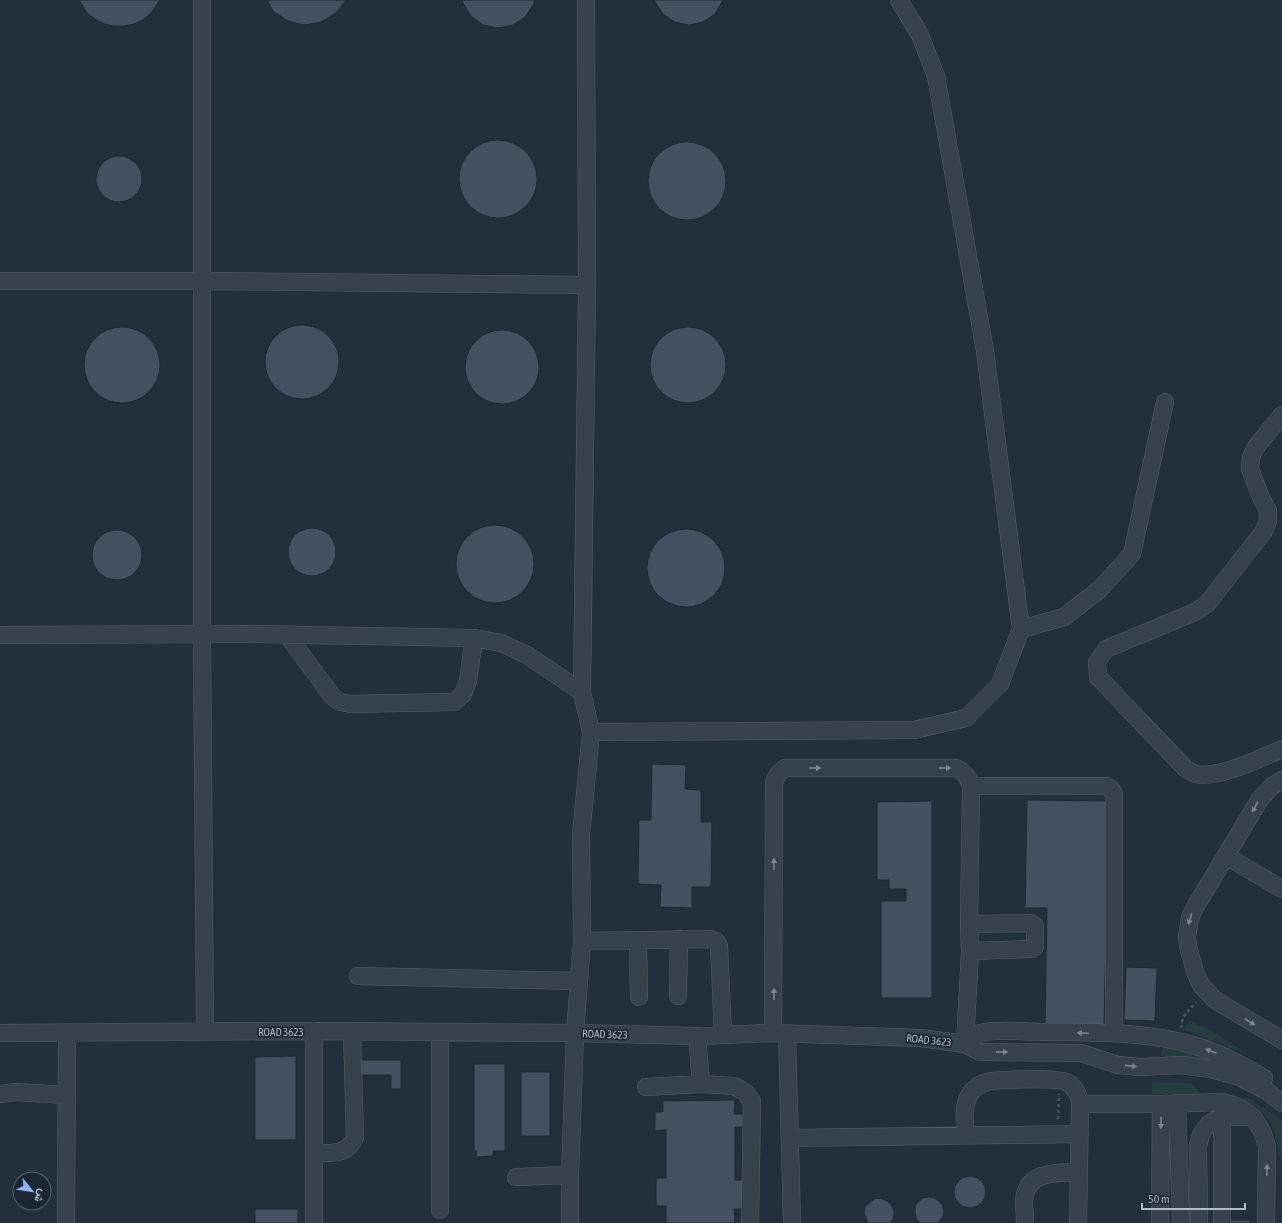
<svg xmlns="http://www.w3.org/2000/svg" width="1282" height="1223" font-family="'Asap Condensed',Vazirmatn,sans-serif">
<rect width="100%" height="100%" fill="#242f3e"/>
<path fill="#263c3f" d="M1189,1021L1207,1028L1251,1056L1184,1030Z
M1168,1046L1215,1061L1165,1060L1161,1055L1163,1048Z
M1152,1082L1192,1083L1201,1095L1152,1094Z
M1246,1097L1282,1120V1158L1281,1159L1279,1157C1275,1127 1271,1115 1244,1100V1098Z"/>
<path fill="#455162" stroke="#1f2835" d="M79,0H160L151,13L143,20L134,24L124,26H114L104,24L95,19L87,13Z
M267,0H346L336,13L321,22L304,25L288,21L273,11Z
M462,0H535L534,4L525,17L513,25L498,28L483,25L471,16L463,3Z
M654,0H723L715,14L703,22L689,25L675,22L663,14Z
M459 179a39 39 0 1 1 78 0a39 39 0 1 1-78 0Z
M648 181a39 39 0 1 1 78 0a39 39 0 1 1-78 0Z
M96 179a23 23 0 1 1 46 0a23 23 0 1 1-46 0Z
M265 362a37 37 0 1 1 74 0a37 37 0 1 1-74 0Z
M84 365a38 38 0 1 1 76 0a38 38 0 1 1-76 0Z
M650 365a38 38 0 1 1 76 0a38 38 0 1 1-76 0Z
M465 367a37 37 0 1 1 74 0a37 37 0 1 1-74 0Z
M456 564a39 39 0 1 1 78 0a39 39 0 1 1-78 0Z
M288 552a24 24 0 1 1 48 0a24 24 0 1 1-48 0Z
M647 568a39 39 0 1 1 78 0a39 39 0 1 1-78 0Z
M92 555a25 25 0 1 1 50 0a25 25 0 1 1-50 0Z
M652,764L686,765L685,789L701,790V822H712L711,887H692V908L660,907L661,885L638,884L639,820H651Z
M1027,800L1109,801L1104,1027L1045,1026L1047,908H1025Z
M932,801V998H881V901H906V889H889V880H877V802Z
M1126,967L1157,968L1155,1021L1124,1020Z
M296,1056V1140H255V1057Z
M360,1060H401V1089H391V1075H360Z
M474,1064H505V1151H493V1156L476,1157L477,1151H474Z
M521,1072H550V1136H521Z
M735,1100L734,1114H743V1127H735V1180H743V1209H734L735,1223H666V1206H656V1178H666V1130L655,1131V1112H663V1101Z
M954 1192a16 16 0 1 1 32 0a16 16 0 1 1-32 0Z
M929,1197L934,1198L939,1201L942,1205L944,1211L943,1217L938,1223H920L916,1218L915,1212V1206L918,1202L923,1198Z
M879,1198L885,1200L890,1203L893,1208L894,1213L893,1219L890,1223H868L864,1213L865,1207L874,1199Z
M255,1209H298V1223H255Z
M1228,1220H1250V1223H1228Z"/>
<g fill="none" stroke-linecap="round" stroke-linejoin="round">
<g stroke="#565f6c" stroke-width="18">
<path id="minor" d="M202,0V635L205,1031
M0,281H202L587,285
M1282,415L1256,447L1251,457L1250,469L1260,495L1268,511V521L1264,531L1207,604L1195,612L1106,649L1097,662L1098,677L1185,768C1188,770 1192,773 1196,774C1218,779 1261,758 1282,749
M1021,629L1064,617L1099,590L1132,554L1165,402
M0,635L252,634L474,638L501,643L527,655L582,692L591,732L581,835L582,941L575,1033L570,1175V1223
M287,635L333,697L340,702L350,704L454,702L463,694L468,681L474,638
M582,692L587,285L586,0
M591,732L914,730L966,718L1000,684L1021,629L985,351L936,76L920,35L899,0
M1282,780L1272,786L1260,799L1194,909L1190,918L1187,937L1188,946L1195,972L1201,985L1215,1000L1282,1040
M971,786H1106L1111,789L1114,794V1033
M1226,856L1282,889
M969,924L1031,923L1035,926V947L1032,949L970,951
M638,940L639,997
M582,941L711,939L716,941L719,946L723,1034
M358,976L579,981
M678,996L679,939
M314,1031V1223
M440,1032V1210
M0,1033L314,1031L575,1033L697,1036L773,1033L920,1038L965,1044L980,1052L1081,1053L1118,1065L1140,1067L1181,1065L1211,1069L1240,1077L1253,1084L1267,1091L1282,1103
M773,1033L774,782L778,774L785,768H956C965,772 968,777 971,786L969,924L970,951L965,1044
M787,1034L792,1223
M697,1036L701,1084
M965,1044C970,1041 975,1035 980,1033C993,1030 1023,1031 1038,1032C1090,1032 1142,1031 1193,1045C1218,1052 1242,1065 1264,1078
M646,1087L701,1084L734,1086L745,1092L752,1102L750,1223
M0,1094L15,1092L67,1095
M1177,1103L1181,1223
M1080,1104H1161
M1222,1118V1223
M966,1135C965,1122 962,1106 970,1094C974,1088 980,1084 987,1082C997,1079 1058,1078 1066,1082C1075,1086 1079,1095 1080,1104L1078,1223
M790,1138L1080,1134
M314,1154C331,1152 348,1156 355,1137L352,1032
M516,1177L570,1175
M66,1223L67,1033
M1025,1223C1025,1216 1024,1208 1024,1201C1026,1170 1057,1173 1079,1172
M1160,1223L1161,1104L1223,1102L1239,1107L1253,1117L1262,1131L1267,1146L1266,1223
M1199,1223L1198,1146L1201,1134L1209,1124L1215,1120L1228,1117H1253"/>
</g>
<path stroke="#44595c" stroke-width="2.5" stroke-dasharray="3 3" stroke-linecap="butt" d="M1181,1028L1183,1017L1196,1002
M1058,1119L1059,1094"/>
<use href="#minor" stroke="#38414e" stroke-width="17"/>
</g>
<defs><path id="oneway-solid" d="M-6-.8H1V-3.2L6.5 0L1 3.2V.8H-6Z"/></defs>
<g fill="#7c8592">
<use href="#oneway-solid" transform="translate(815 768)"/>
<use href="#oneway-solid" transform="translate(945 768)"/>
<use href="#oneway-solid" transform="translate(1255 807) rotate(119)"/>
<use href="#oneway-solid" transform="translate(774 864) rotate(-90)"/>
<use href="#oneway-solid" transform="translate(1190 919) rotate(107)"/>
<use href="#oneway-solid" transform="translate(774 994) rotate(-90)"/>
<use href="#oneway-solid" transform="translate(1250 1022) rotate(30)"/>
<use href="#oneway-solid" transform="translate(1083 1033) rotate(-178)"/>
<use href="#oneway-solid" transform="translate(1211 1051) rotate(-159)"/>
<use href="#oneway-solid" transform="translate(1002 1052) rotate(1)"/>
<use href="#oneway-solid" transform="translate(1131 1066) rotate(6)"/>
<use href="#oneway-solid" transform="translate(1161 1123) rotate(91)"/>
<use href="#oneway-solid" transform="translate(1267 1170) rotate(-88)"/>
</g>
<g text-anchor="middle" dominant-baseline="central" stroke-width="3.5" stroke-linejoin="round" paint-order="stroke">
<g font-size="11" fill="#b4bcc9" stroke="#1d2633">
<text x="281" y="1032">ROAD 3623</text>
<text transform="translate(605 1034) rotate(2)">ROAD 3623</text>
<text transform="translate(929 1040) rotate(6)">ROAD 3623</text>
</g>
</g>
<g transform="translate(32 1191) rotate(120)"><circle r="19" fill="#1d2633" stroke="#59626f"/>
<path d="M0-3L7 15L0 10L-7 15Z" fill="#8ab4f8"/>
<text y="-6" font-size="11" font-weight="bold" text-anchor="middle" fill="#b4bcc9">ش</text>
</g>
<path d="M1142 1203v6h103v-6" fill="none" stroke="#b4bcc9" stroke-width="2"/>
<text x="1148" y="1203" font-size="12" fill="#b4bcc9" stroke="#1d2633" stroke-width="3" paint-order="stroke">50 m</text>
</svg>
